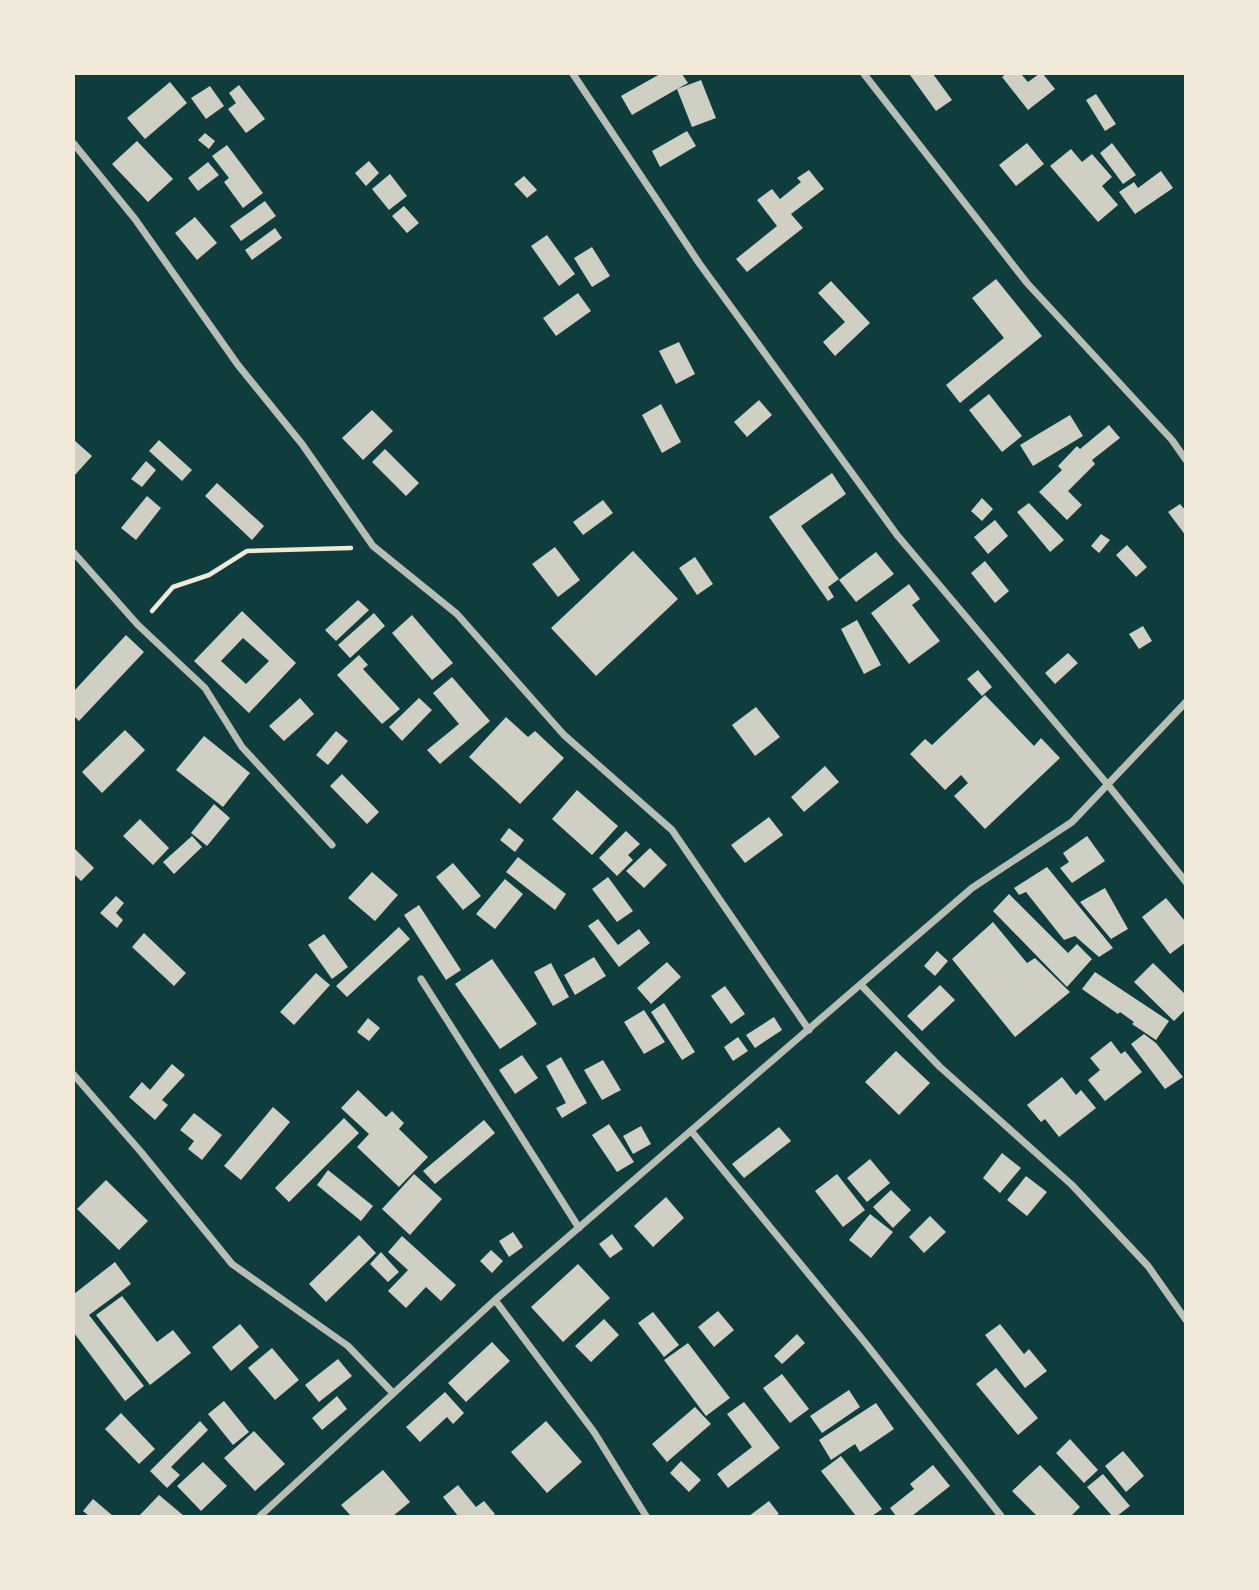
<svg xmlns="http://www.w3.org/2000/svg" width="1259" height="1590" font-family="'Noto Serif',serif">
<rect width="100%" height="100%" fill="#0f3d3e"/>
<path fill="#cfcfc3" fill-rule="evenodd" d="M660,74H682L688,83L677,89L701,80L716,118L692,127L677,89L632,115L621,96Z
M912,74H933L952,100L936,111L910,75Z
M1006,74H1021L1028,82L1039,74H1043L1055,89L1028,110L1002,77Z
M170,82L187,103L145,139L127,118Z
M239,85L265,119L246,133L228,109L236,103L229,93Z
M210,86L224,106L206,119L191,98Z
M1096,94L1116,124L1105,131L1086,100Z
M687,131L696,146L660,167L652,151Z
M205,133L215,141L209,149L198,140Z
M137,141L173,179L148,202L112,164Z
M1027,143L1044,164L1016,186L999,165Z
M1112,143L1136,175L1123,184L1100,153Z
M227,145L263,193L243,208L224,182L229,178L212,156Z
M1071,149L1082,162L1092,154L1112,177L1102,186L1118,205L1098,222L1050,166Z
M369,161L379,173L366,186L355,173Z
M208,162L219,175L198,191L188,178Z
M809,170L824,189L791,214L803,228L747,272L736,259L777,226L757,200L772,189L780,199L801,182L797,178Z
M1161,171L1173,188L1135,214L1119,192L1134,182L1138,188Z
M390,174L407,196L389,210L372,189Z
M524,176L537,190L527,198L514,184Z
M265,201L276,216L241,241L230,226Z
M404,206L419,223L407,233L392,216Z
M195,217L217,243L197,260L175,233Z
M275,228L282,238L252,260L245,250Z
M547,235L575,274L559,286L531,246Z
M592,247L610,276L592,287L574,258Z
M996,279L1042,336L960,403L946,385L1004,338L972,298Z
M831,281L870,323L835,356L823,342L845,322L818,293Z
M578,293L591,311L556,336L543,318Z
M679,342L695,374L676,384L659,351Z
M989,394L1022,436L1002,452L969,410Z
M759,400L772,415L747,437L734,422Z
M661,404L681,442L662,453L642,415Z
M372,410L393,431L363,460L342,438Z
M1070,415L1083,436L1033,466L1020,445Z
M1109,425L1120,438L1092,460L1095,464L1068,491L1082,505L1067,520L1039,492L1062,470L1058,466L1077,446L1080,449Z
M74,440L92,456L74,476Z
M159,440L192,470L182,481L149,451Z
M385,449L419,483L406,496L372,462Z
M146,461L156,470L142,487L131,479Z
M832,473L846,494L801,526L839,579L828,587L834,597L828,601L769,517Z
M217,483L264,526L252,540L205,496Z
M147,496L161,508L136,540L121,528Z
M982,498L993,509L982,521L971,511Z
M603,500L613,513L583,535L573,522Z
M1029,503L1064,540L1050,552L1017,512Z
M1180,504L1186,511V536L1168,512Z
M995,520L1008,536L988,554L974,537Z
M1101,534L1110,540L1099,553L1091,546Z
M1127,545L1147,567L1136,577L1116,555Z
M555,547L580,580L558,597L532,564Z
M633,551L678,599L596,676L551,628Z
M876,552L894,574L856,602L839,580Z
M695,557L713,584L697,595L679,568Z
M985,561L1009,591L995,603L971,573Z
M909,584L920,599L912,605L940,641L909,664L871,613Z
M358,600L369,610L336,641L325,630Z
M242,611L296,663L249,713L194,661ZM243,638L269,661L246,684L221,661Z
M374,613L385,626L350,658L338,645Z
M412,615L453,663L432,680L392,633Z
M857,620L881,665L864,674L841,629Z
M1143,626L1152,641L1139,649L1129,634Z
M126,635L144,652L79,721L74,716V691Z
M1068,653L1078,663L1055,684L1045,673Z
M359,655L368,665L363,669L400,709L382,724L337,675Z
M978,670L992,687L982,696L967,679Z
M452,677L490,721L440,764L427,750L459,724L433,693Z
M985,695L1034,746L1041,738L1060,758L985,829L954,796L968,783L961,775L945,790L910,754L925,739L932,745Z
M300,698L314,714L284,741L269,726Z
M419,698L432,710L402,741L389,727Z
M756,707L780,737L755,756L732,725Z
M506,717L528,737L535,731L564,758L520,804L469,757Z
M125,730L145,750L102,793L82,772Z
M336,731L348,741L328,765L316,755Z
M204,736L250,773L223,807L176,770Z
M825,766L839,782L804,812L791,797Z
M342,774L379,812L367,824L330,786Z
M577,790L618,826L592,855L552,819Z
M214,804L230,818L207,846L191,833Z
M769,817L783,835L745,863L731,845Z
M140,819L169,848L153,865L123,836Z
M509,828L524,840L515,852L500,840Z
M626,831L640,844L628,855L633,860L617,876L599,858Z
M192,836L202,847L174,874L163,862Z
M1087,836L1105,861L1072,883L1060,868L1069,862L1063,853Z
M74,848L94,868L81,881L74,874Z
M650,848L667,865L644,888L626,871Z
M518,857L566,894L555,910L506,872Z
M453,863L481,896L463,910L436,877Z
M1047,867L1113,948L1099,957L1075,936L1064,940L1026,892L1019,895L1014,888Z
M372,872L398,895L375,921L348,898Z
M608,877L633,911L617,922L592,889Z
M505,879L523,894L495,929L476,914Z
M1105,888L1128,929L1111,939L1080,902Z
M1009,894L1068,953L1077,944L1092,959L1067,987L993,911Z
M116,896L124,903L116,913L123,920L117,928L100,913Z
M1166,898L1184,920L1186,919V942L1170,954L1142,917Z
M419,905L461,970L446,980L404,915Z
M598,919L618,945L639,929L650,943L619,967L588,926Z
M993,922L1027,963L1035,958L1070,992L1015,1037L952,959Z
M399,927L410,939L347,997L336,986Z
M144,933L186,973L174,986L132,947Z
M324,934L348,967L332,979L308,945Z
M937,951L948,961L935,976L924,966Z
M594,957L606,976L575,995L564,975Z
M492,959L537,1024L500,1049L455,984Z
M667,962L681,977L651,1004L637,988Z
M551,963L569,997L553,1006L534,972Z
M1153,963L1186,995V1009L1174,1021L1134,982Z
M1095,972L1169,1021L1156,1040L1132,1024L1134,1022L1120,1012L1118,1014L1082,989Z
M316,973L330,985L294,1025L280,1012Z
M940,985L955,1000L922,1031L907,1016Z
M725,986L745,1014L731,1024L711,996Z
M664,1003L695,1052L682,1060L651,1012Z
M644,1010L665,1042L644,1054L624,1022Z
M774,1017L782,1030L755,1048L746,1035Z
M368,1018L380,1028L369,1041L357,1032Z
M1144,1034L1156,1043L1183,1077L1165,1089L1131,1044Z
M738,1037L748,1051L733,1061L724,1047Z
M1111,1041L1121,1054L1125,1051L1142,1072L1105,1101L1088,1080L1100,1070L1090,1058Z
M896,1051L930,1083L899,1115L865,1082Z
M522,1055L538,1078L515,1094L499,1070Z
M561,1057L587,1103L562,1118L556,1108L566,1103L546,1066Z
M603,1060L621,1090L602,1100L584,1070Z
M172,1064L185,1075L162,1100L168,1105L155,1120L129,1097L142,1082L150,1090Z
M1062,1077L1076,1095L1081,1090L1096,1108L1059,1137L1045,1119L1041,1122L1027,1105Z
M358,1090L386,1117L392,1111L404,1123L399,1129L428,1157L399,1187L357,1147L369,1134L341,1108Z
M273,1107L290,1122L241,1180L224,1166Z
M194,1113L222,1135L202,1160L188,1149L194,1141L180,1130Z
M344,1118L359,1133L289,1202L275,1188Z
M484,1120L495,1133L435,1184L423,1171Z
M609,1124L634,1162L617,1172L592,1135Z
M641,1126L651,1144L633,1154L623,1136Z
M779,1127L791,1141L744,1178L732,1164Z
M1002,1153L1021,1168L1000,1193L983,1178Z
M870,1159L890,1183L867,1202L847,1178Z
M328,1170L373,1206L361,1221L317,1185Z
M414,1174L442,1199L410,1235L382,1209Z
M837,1174L865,1210L843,1227L815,1191Z
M1026,1176L1047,1192L1027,1216L1007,1200Z
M106,1180L148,1221L119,1250L77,1209Z
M891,1190L911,1210L893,1228L873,1207Z
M666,1197L684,1218L653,1247L634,1226Z
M870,1214L893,1232L871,1258L849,1240Z
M930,1216L946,1232L924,1253L909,1237Z
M513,1232L523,1247L509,1257L499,1241Z
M612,1234L623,1249L610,1258L599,1244Z
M359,1235L376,1253L326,1302L309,1284Z
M402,1236L456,1285L441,1301L426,1287L406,1308L388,1291L408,1270L388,1252Z
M491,1250L503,1261L492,1273L480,1261Z
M381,1252L399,1272L388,1282L370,1264Z
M115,1262L131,1284L89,1315L144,1386L125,1401L74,1333V1294Z
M578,1264L610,1298L563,1342L531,1307Z
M122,1296L157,1342L173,1330L191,1353L150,1385L96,1315Z
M718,1311L734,1330L714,1347L698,1327Z
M653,1312L679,1345L664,1357L638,1323Z
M604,1319L619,1335L591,1362L575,1346Z
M240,1324L259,1347L231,1371L212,1347Z
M1000,1324L1024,1354L1029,1349L1047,1371L1025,1388L985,1335Z
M797,1334L805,1343L782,1364L774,1356Z
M492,1342L510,1361L466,1402L448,1383Z
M688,1343L730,1398L706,1416L664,1360Z
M272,1348L299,1380L275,1400L248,1368Z
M338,1359L352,1376L319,1402L305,1385Z
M996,1368L1038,1418L1018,1435L976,1384Z
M782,1374L809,1409L790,1423L763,1388Z
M849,1390L860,1407L822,1433L810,1416Z
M445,1392L464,1413L453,1424L447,1417L420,1442L406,1427Z
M337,1396L347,1409L322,1430L312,1418Z
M224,1401L249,1432L233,1445L208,1414Z
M744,1402L780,1448L728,1488L717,1474L752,1447L727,1414Z
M876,1403L894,1429L860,1452L855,1444L831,1460L819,1440Z
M695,1407L711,1424L667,1462L652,1444Z
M121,1413L155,1449L139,1464L105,1429Z
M200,1421L208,1430L171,1467L180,1475L167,1488L150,1471Z
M546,1421L582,1462L547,1493L511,1452Z
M254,1431L285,1464L255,1491L224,1458Z
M1070,1439L1098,1470L1084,1483L1056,1453Z
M1123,1451L1144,1476L1126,1492L1105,1466Z
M841,1456L882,1509L872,1516H856L821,1471Z
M681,1461L701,1480L689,1492L670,1473Z
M203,1462L227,1486L201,1511L177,1486Z
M933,1465L950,1486L912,1516H896L890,1508L914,1489L910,1484Z
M1040,1465L1080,1507L1071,1516H1037L1012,1491Z
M383,1470L410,1502L393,1516H351L341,1505Z
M1103,1474L1130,1506L1117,1516H1112L1087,1487Z
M458,1485L476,1507L484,1501L495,1514L492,1516H458L443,1497Z
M159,1495L184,1516H139Z
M93,1499L113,1516H89L83,1511Z
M769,1501L779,1514L775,1516H749Z"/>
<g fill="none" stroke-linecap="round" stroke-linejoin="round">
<path stroke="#f1e9da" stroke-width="4.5" d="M152,611L173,587L209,575L247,551L351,548"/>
<path stroke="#b8beb3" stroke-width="7" d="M573,74L699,263L897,535L1108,785L1186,882
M864,74L1027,283L1172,440L1186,460
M74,144L135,219L238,365L302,444L373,546L457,614L564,735L672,830L809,1030
M74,553L138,625L205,688L242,747L332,845
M421,979L579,1228
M861,985L940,1067L1072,1185L1148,1266L1186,1320
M74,1075L141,1152L232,1264L348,1346L393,1393
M692,1132L867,1345L1001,1516
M495,1300L594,1432L646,1516
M260,1516L495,1300L972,888L1072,822L1186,702"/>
</g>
<rect width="1259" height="1590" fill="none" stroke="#f1e9da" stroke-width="150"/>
</svg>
